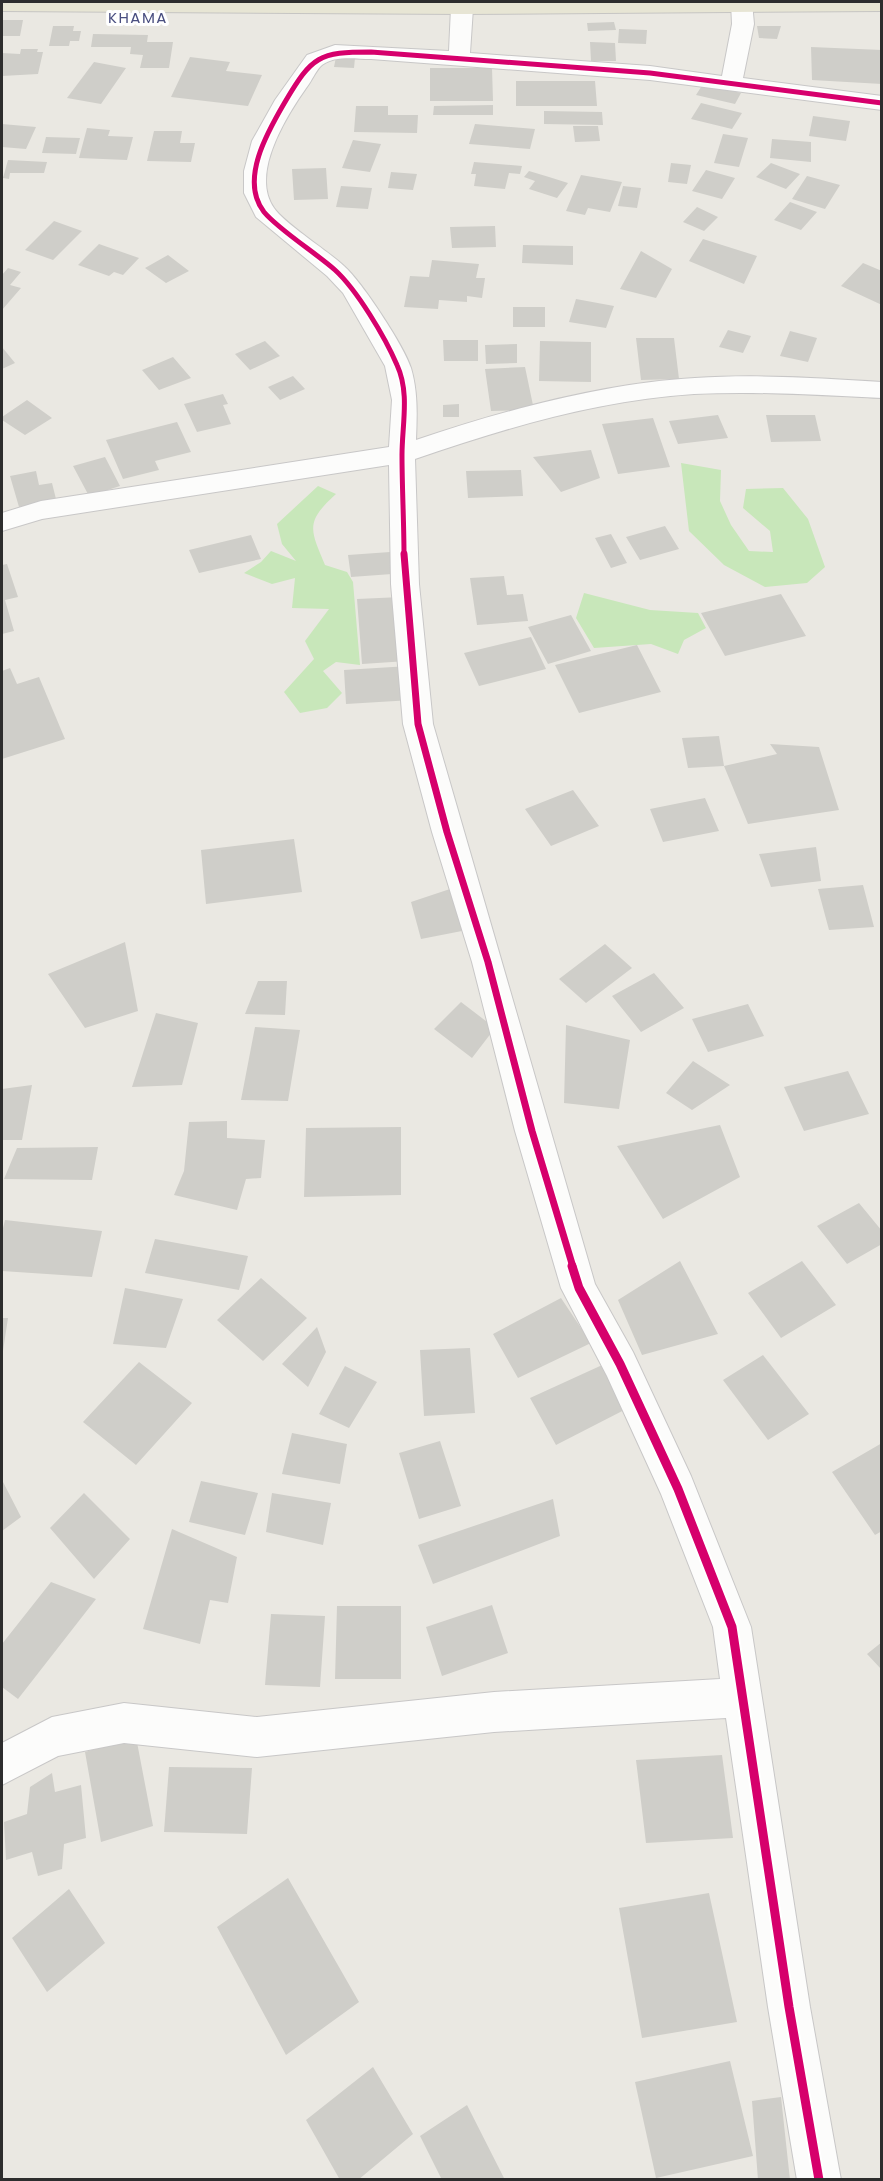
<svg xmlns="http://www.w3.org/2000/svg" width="883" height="2181" font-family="Poppins,sans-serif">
<rect width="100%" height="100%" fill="#eae8e2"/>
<path fill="#c8e7ba" d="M681,463L721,470L720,501L731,525L749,551L773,552L770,531L743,508L746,489L783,488L808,519L825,567L807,583L765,587L724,565L689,531Z
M318,486L336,494C305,522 310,529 325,565L347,572L353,582L360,665L336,662L323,671L342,693L327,708L300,713L284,692L314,659L305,641L329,609L292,608L295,578L272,584L244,573L261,562L271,551L296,561L282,544L277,524Z
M584,593L650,610L698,613L706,628L684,640L678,654L651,644L594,648L576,618Z"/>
<path fill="#cfcec9" d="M2,20H23L20,36H2Z
M614,22L616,30L588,31L587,23Z
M53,26H74L73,31H81L79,41H70L69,46H49Z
M757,26H781L777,39L759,38Z
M619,29L647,30L646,44L618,43Z
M93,34L148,35L147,42H173L169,68H140L143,55L130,54L131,47H91Z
M590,42L615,43L616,61H591Z
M811,47L882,50V84L812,80Z
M21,49H38L37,52H43L38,74L2,76V53L20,54Z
M190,57L230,62L226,71L262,75L248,106L171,97Z
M336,57L355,58L354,68L334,67Z
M94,62L126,68L101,104L67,98Z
M430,68H492L493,101H430Z
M516,81H595L597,106H516Z
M703,84L741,93L735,104L696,95Z
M701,103L742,113L732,129L691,119Z
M493,105V115H433L434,106Z
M356,106H388V115H418L417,133L354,132Z
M544,111L602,112L603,125L544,124Z
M813,116L850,121L846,141L809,136Z
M2,124L36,127L26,149L2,147Z
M475,124L535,129L530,149L469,144Z
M573,126H598L600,141L575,142Z
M87,128L110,130L108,136L133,137L127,160L79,158Z
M154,131H182L180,143H195L191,162L147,161Z
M723,134L748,138L739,167L714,163Z
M46,137L80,138L76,154L42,153Z
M772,139L811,142V162L770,158Z
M353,140L381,144L370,172L342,168Z
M8,160L47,162L44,173H10L9,179L3,178Z
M474,162L522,166L520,174L509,173L505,189L474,186L476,174H471Z
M671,163L691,165L687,184L668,182Z
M771,163L800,174L786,189L756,177Z
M326,168L328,199L294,200L292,169Z
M706,170L735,178L722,199L692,191Z
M529,171L549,177L568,183L557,198L529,189L535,181L524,177Z
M391,172L417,174L413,190L388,188Z
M581,175L622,182L610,212L588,208L585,215L566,211Z
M807,176L840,185L825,209L792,199Z
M341,186L372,188L368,209L336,207Z
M623,186L641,188L637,208L618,206Z
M790,202L817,212L801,230L774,220Z
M697,207L718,217L704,231L683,222Z
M54,221L82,231L53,260L25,250Z
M495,226L496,247L452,248L450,227Z
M703,239L757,256L744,284L689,261Z
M99,244L139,258L123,275L114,272L109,276L78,265Z
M523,245L573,246V265L522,263Z
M641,251L672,269L656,298L620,289Z
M168,255L189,271L166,283L145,268Z
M432,260L479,264L476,278H485L482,298L467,296V302L439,300L438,309L404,307L410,276L429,277Z
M863,263L882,271V305L841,286Z
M8,268L21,272L10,285L21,288L2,310V275Z
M576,299L614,306L606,328L569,322Z
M513,307H545V327H513Z
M728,330L751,336L743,353L719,347Z
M790,331L817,338L808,362L780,356Z
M636,338H674L679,379L641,380Z
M443,340H478V361H444Z
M265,341L280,356L250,370L235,354Z
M540,341L591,342V382L539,381Z
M517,344V363L486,364L485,345Z
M2,347L15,363L2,369Z
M173,357L191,378L159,390L142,370Z
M525,367L534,410L491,411L485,369Z
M293,376L305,389L280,400L268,387Z
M223,394L228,404L223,405L231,424L197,432L184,404Z
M27,400L52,418L25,435L2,420V417Z
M459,404V417H443V405Z
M718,415L728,438L678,444L669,421Z
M766,415H815L821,441L771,442Z
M653,418L670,467L618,474L602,424Z
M177,422L191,452L155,461L159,470L123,479L106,440Z
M591,450L600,478L561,492L533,457Z
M105,457L120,486L89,496L73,466Z
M521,470L523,496L468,498L466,471Z
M36,471L39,485L52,483L56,499L19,507L10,476Z
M665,526L679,549L640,560L626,537Z
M611,534L627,563L611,568L595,538Z
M251,535L261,559L199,573L189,550Z
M390,552L392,574L351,577L348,555Z
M7,564L18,597L5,600L14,631L2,634V565Z
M504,576L507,595L523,594L528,621L477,625L470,578Z
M781,594L806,636L725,656L701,613Z
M401,597L407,661L362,664L357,599Z
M571,615L591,651L548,664L528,627Z
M531,637L546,669L479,686L464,653Z
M637,645L661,692L579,713L555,665Z
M409,666L412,700L346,704L344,670Z
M10,668L17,684L39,677L65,739L2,759V671Z
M719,736L724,766L688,768L682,738Z
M770,744L819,747L839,810L748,824L724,766L777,754Z
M573,790L599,826L551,846L525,809Z
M705,798L719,831L663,842L650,809Z
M294,839L302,892L206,904L201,850Z
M816,847L821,881L771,887L759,854Z
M863,885L874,927L829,930L818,889Z
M453,888L467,930L421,939L411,902Z
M125,942L138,1011L85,1028L48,974Z
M605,944L632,968L586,1003L559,979Z
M654,973L684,1008L641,1032L612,996Z
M258,981H287L285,1015L245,1014Z
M461,1002L495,1028L472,1058L434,1029Z
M748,1004L764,1036L708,1052L692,1019Z
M156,1013L198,1023L182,1085L132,1087Z
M566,1025L630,1040L619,1109L564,1103Z
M255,1027L300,1030L288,1101L241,1100Z
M693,1061L730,1085L692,1110L666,1093Z
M848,1071L869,1114L804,1131L784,1087Z
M32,1085L22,1140H2V1089Z
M227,1121V1138L265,1140L261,1178L246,1179L237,1210L174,1195L184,1171L189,1122Z
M720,1125L740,1177L663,1219L617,1146Z
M401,1127V1195L304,1197L306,1128Z
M98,1147L92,1180L4,1179L17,1148Z
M859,1203L882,1231V1244L847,1264L817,1226Z
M5,1220L102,1231L92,1277L2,1271V1232Z
M155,1239L248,1256L239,1290L145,1273Z
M680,1261L718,1334L642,1355L618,1300Z
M802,1261L836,1305L781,1338L748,1293Z
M261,1278L307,1318L263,1361L217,1320Z
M125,1288L183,1299L166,1348L113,1344Z
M561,1298L591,1343L518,1378L493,1334Z
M2,1318H8L3,1351H2Z
M317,1327L326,1352L308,1387L282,1364Z
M470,1348L475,1413L424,1416L420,1350Z
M763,1355L809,1414L768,1440L723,1380Z
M611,1361L632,1406L556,1445L530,1398Z
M139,1362L192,1403L136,1465L83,1422Z
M345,1366L377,1382L349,1428L319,1414Z
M292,1433L347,1444L340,1484L282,1474Z
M440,1441L461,1506L419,1519L399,1453Z
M882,1443V1531L875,1535L832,1472Z
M2,1480L21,1517L2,1531Z
M201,1481L258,1493L245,1535L189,1522Z
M84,1493L130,1539L94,1579L50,1528Z
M272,1493L331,1503L323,1545L266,1532Z
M553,1499L560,1536L433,1584L418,1545Z
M172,1529L237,1557L228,1603L210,1600L200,1644L143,1629Z
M51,1582L96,1599L18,1699L2,1687V1644Z
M492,1605L508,1653L442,1676L426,1627Z
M337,1606H401V1679H335Z
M271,1614L325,1616L320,1687L265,1685Z
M882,1642V1670L867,1654Z
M136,1737L153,1826L101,1842L85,1752Z
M722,1755L733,1838L646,1843L636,1760Z
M169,1767L252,1768L247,1834L164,1832Z
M52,1773L55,1792L81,1785L86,1838L64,1844L62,1869L38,1876L32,1852L6,1860L4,1822L27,1814L30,1787Z
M288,1878L359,2002L286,2055L217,1927Z
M69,1889L105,1943L47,1992L12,1938Z
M709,1893L737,2022L642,2038L619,1908Z
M730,2061L753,2156L656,2178L635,2082Z
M373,2067L413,2134L358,2180H340L306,2120Z
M781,2097L790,2180H758L752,2101Z
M467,2105L505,2180H442L420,2136Z"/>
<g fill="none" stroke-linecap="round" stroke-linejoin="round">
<g stroke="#c8c7c7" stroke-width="2">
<path id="minor" d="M462,2L470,3L473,8L470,53L650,66L722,76L732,24L731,2H752L754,24L743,78L882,96V110L650,80L371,59C356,59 335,55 322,65C317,69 313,78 309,84C289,112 249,173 274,208C286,225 327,250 344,266C362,282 404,346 411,368C418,392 417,415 416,440C501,411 605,383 695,378C757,374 820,378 882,382V398C820,395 756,391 694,394C599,400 505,428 415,459L419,584L433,724L595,1284L633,1352L691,1476L751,1627L810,2007L841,2180H797L768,2007L726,1718L494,1732L257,1757L124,1743L58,1756L2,1785V1743L52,1717L124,1703L257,1717L494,1692L720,1679L713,1627L661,1494L607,1376L561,1288L515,1131L472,962L432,832L403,724L391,584L389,465L42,519L2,531V513L41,501L389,447L392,400L385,366L343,293L327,276L256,217L244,193V171L252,141L275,100L307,55L335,45L449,51L451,8L454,3Z"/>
</g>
<g stroke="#c6c5c3" stroke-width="2">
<path id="major" d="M2,2H882V11L462,14L2,11Z"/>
</g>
<use href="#minor" fill="#fcfcfb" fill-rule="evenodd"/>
<use href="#major" fill="#e7e5d4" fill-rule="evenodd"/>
<g stroke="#fff" stroke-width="8">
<path id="cycleway-far2" d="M404,555C404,522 402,488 402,455C402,425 410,393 397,365C385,337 357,290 335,270C316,253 279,230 264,212C239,180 268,131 285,102C312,56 319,52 371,52L650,73L882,103"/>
</g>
<g stroke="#fff" stroke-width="10">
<path id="cycleway-far1" d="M404,554L418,724L447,832L488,962L532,1131L573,1267"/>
</g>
<g stroke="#fff" stroke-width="13">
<path id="cycleway" d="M572,1266L579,1288L620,1364L678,1489L732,1627L789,2007L819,2180"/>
</g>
<use href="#cycleway-far2" stroke="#d6006c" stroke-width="5"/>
<use href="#cycleway-far1" stroke="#d6006c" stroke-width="7"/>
<use href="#cycleway" stroke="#d6006c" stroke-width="9"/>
</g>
<g text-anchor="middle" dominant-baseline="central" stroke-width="6" stroke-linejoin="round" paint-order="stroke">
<g font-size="15" letter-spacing="1.5" fill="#4a4f80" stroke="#fff">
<text x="138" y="17">KHAMA</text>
</g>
</g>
<rect width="883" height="2181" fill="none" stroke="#2d2d2d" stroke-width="6"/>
</svg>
